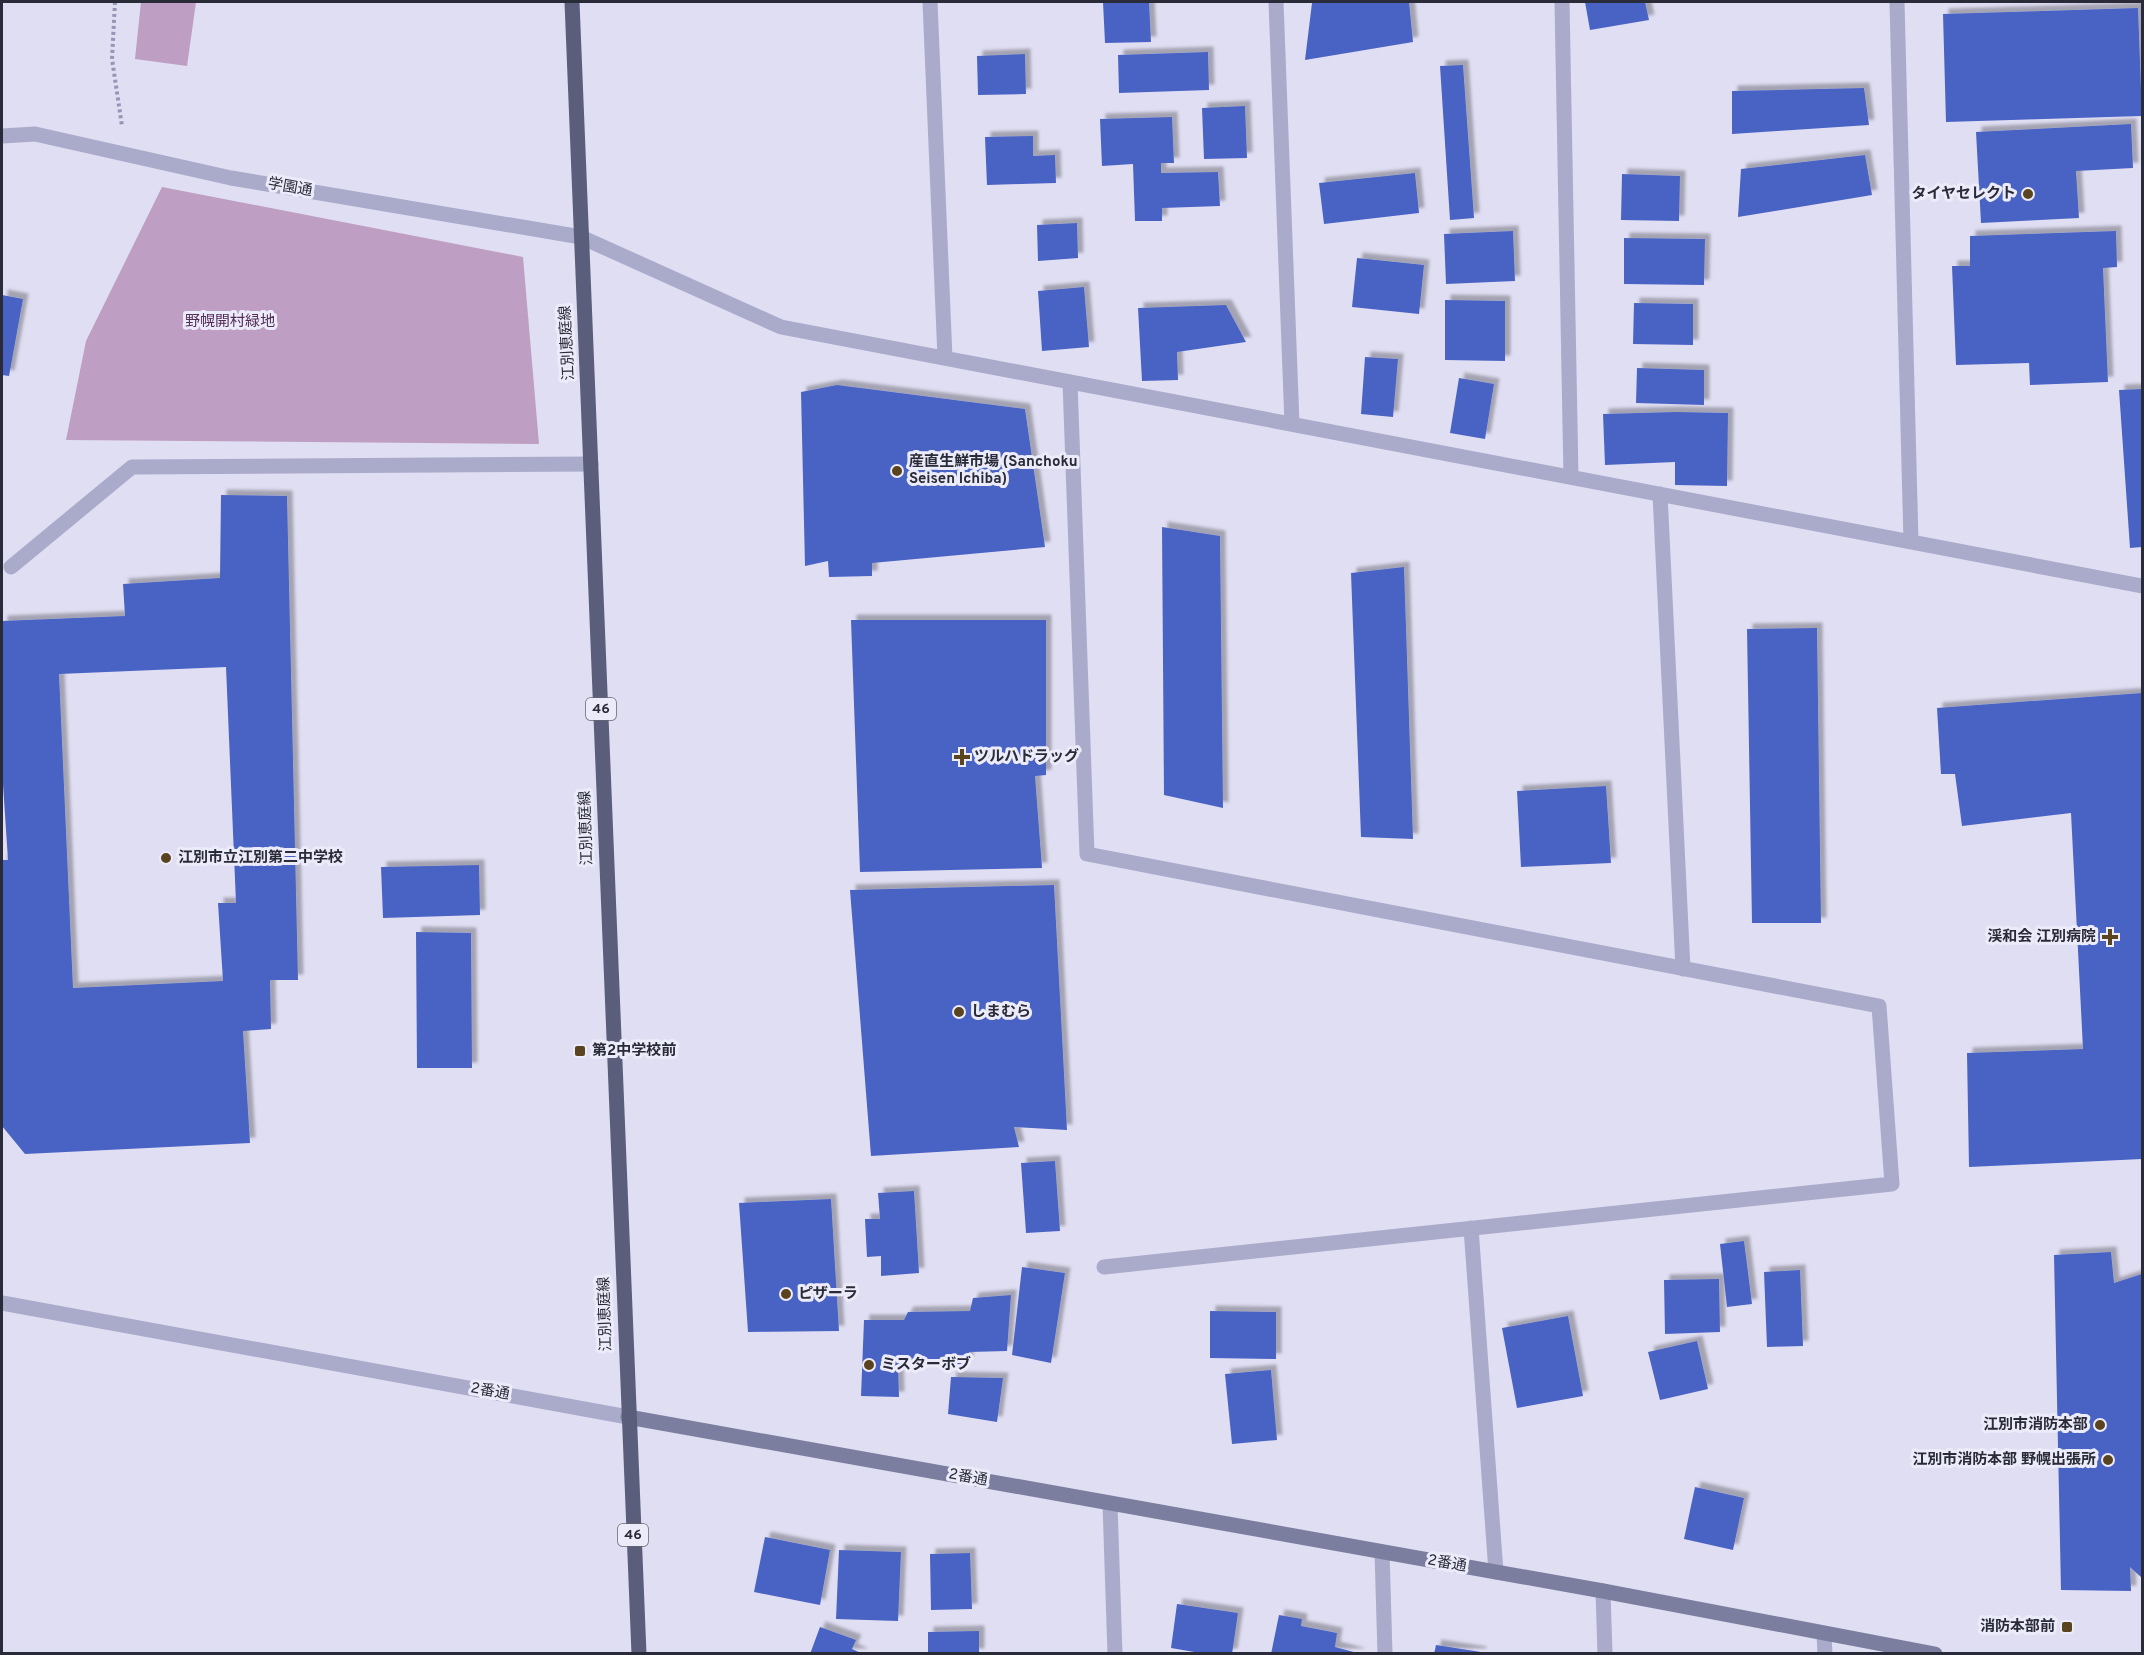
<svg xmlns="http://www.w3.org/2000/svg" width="2144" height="1655" font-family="Overpass,'Noto Sans JP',sans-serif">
<defs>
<filter id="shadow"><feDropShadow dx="5.5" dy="-5.5" stdDeviation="1.5" flood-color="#0004"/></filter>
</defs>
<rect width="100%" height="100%" fill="#e0def2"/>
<path fill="#be9ec2" d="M141,2H196L187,66L135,59Z
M162,187L523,257L539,444L66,440L86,341Z"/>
<path fill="#4a63c4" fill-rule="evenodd" filter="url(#shadow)" d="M1103,2H1149L1151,42L1105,43Z
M1409,2L1413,42L1305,60L1312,3Z
M1585,2H1645L1649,20L1590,30Z
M2138,8L2142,116L1946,122L1943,14Z
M1208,52L1209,90L1119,93L1118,55Z
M1025,54L1026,94L978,95L977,56Z
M1463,65L1474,218L1450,220L1440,66Z
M1864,88L1869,125L1732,134V91Z
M1245,106L1247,158L1204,159L1202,108Z
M1172,117L1174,163H1161V173L1218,172L1220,206L1162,208V221H1135L1133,164L1102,166L1100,119Z
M2131,124L2133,168L2076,171L2079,218L1981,223L1976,132Z
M1033,136V156L1055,155L1056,183L987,185L985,137Z
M1865,155L1872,195L1738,217L1741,169Z
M1415,173L1419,213L1324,224L1319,183Z
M1622,174L1680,176L1679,221L1621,220Z
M1077,223L1078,258L1038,261L1037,225Z
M1513,231L1515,281L1446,284L1444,234Z
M2116,231L2117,267L2103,268L2108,382L2030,385L2029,363L1956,365L1952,266H1970V236Z
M1624,238L1705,239L1704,285L1624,284Z
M1357,258L1424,265L1419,314L1352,307Z
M1084,287L1089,347L1042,351L1038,291Z
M2,295L23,299L9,376L2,375Z
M1445,300L1505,301V361L1445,360Z
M1634,303L1693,304V345L1633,344Z
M1226,305L1246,342L1177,352L1178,380L1142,381L1138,308Z
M1365,357L1398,359L1393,417L1361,414Z
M1637,368L1704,370V405L1636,403Z
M1459,378L1494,384L1485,439L1450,433Z
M837,385L1025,409L1045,547L872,563V576L829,577L828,561L805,566L801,392Z
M2142,389V547L2130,548L2119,390Z
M1676,412L1728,413L1727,486L1675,485V462L1605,465L1603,414Z
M221,495L287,496L298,980H270L271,1029L243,1031L250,1143L25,1154L2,1126V860H8L2,769V621L125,616L123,584L220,578ZM226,667L236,903H218L223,981L73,988L59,674Z
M1162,527L1220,536L1223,808L1164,795Z
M1404,567L1413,839L1361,837L1351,573Z
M851,620H1046V775L1035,776L1042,868L860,872Z
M1817,628L1821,923H1752L1747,629Z
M2142,693V1159L1969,1167L1967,1053L2083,1049L2071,813L1962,826L1955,774H1941L1937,708Z
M1606,786L1611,863L1521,867L1517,791Z
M479,865L480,915L383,918L381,867Z
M1054,885L1067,1130L1014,1127L1019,1147L871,1156L850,890Z
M416,932L471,933L472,1068H417Z
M1055,1161L1060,1231L1026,1233L1021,1163Z
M914,1191L919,1273L881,1276V1256L867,1257L865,1219H880L878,1193Z
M831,1199L839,1331L748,1332L739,1203Z
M1744,1241L1752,1304L1727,1307L1720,1244Z
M2111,1252L2114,1283L2142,1274V1578L2130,1567L2131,1591L2061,1590L2054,1255Z
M1022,1267L1065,1273L1051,1363L1012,1355Z
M1800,1270L1803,1346L1767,1347L1764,1272Z
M1719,1279L1720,1332L1665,1334L1664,1280Z
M1011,1295L1007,1351L969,1352L967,1364L898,1365L899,1397L861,1396L864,1320H904L908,1312L970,1311L973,1298Z
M1210,1311L1276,1312V1359L1210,1358Z
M1568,1316L1583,1396L1517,1408L1502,1328Z
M1697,1341L1708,1389L1660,1400L1648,1352Z
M1271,1370L1277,1440L1232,1444L1225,1374Z
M951,1377L1003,1378L997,1422L948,1414Z
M1695,1487L1744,1498L1733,1550L1684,1539Z
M765,1537L830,1550L820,1605L754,1592Z
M839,1550L901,1552L898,1621L836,1619Z
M970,1553L972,1609L931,1610L930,1554Z
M1177,1604L1238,1613L1232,1654H1206L1171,1648Z
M1279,1615L1302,1619L1301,1626L1337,1633L1335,1647L1361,1654H1271Z
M820,1627L856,1640L852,1649L863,1654H810Z
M979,1631V1654H928V1632Z
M1436,1645L1481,1652V1654H1434Z"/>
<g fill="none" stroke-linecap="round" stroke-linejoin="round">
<path stroke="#9495b7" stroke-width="4" stroke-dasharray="3 3" stroke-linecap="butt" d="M115,2L112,59L122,126"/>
<path stroke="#aaaacb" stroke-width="15" d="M11,567L132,467L591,464"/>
<path stroke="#aaaacb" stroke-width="15" d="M930,2L945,358
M1276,2L1292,424
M1562,2L1571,477
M1897,2L1911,542
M581,237L781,327L2142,586
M1070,382L1087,854L1879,1006L1892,1184L1104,1267
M1660,494L1683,969
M1471,1228L1496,1572
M1110,1504L1115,1654
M1382,1552L1385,1654
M1603,1591L1605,1654
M1824,1635L1825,1654"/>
<path stroke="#aaaacb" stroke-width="15" d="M2,136L35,134L231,178L581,237
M2,1303L628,1417"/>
<path stroke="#7b7e9e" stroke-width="15" d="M628,1417L1603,1591L1935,1654"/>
<path stroke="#5b5e7a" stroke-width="15" d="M572,2L639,1654"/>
</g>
<g fill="#59441f" stroke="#ecebfa" stroke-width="2">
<circle cx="2028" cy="194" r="6"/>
<circle cx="897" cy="471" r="6"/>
<path d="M959 748h6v6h6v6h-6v6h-6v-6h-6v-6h6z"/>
<circle cx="166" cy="858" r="6"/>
<path d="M2107 928h6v6h6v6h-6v6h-6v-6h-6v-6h6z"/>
<circle cx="959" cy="1012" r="6"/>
<rect x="574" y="1045" width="12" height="12" rx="3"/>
<circle cx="786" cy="1294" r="6"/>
<circle cx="869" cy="1365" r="6"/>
<circle cx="2100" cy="1425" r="6"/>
<circle cx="2108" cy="1460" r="6"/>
<rect x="2061" y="1621" width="12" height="12" rx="3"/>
</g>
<g text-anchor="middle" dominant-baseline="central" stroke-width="6" stroke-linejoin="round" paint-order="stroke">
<g fill="#ecebfa" stroke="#646572" stroke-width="1.5">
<rect x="586" y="698" width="30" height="22" rx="4.5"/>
<rect x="618" y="1524" width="30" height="22" rx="4.5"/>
</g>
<g font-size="14" font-weight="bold" fill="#292b38">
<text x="601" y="709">46</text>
<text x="633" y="1535">46</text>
</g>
<g font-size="15" fill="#292b38" stroke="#ecebfa">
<text transform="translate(290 188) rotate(10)">学園通</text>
<text transform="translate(568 343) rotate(-93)">江別恵庭線</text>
<text transform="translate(587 828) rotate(-92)">江別恵庭線</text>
<text transform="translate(606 1314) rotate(-92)">江別恵庭線</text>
<text transform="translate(490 1392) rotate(10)">2番通</text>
<text transform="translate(968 1478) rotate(10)">2番通</text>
<text transform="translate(1447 1564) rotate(10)">2番通</text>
</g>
<g font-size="15" font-weight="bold" fill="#292b38" stroke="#ecebfa" text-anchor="start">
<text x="2016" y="194" text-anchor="end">タイヤセレクト</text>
<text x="909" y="462">産直生鮮市場 (Sanchoku<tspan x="909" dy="17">Seisen Ichiba)</tspan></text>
<text x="974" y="757">ツルハドラッグ</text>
<text x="178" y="858">江別市立江別第二中学校</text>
<text x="2096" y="937" text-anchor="end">渓和会 江別病院</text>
<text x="971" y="1012">しまむら</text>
<text x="592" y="1051">第2中学校前</text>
<text x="798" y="1294">ピザーラ</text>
<text x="881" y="1365">ミスターボブ</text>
<text x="2088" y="1425" text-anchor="end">江別市消防本部</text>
<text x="2096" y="1460" text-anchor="end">江別市消防本部 野幌出張所</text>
<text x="2055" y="1627" text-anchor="end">消防本部前</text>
</g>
<g font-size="15" fill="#532d56" stroke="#ecebfa">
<text x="230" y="322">野幌開村緑地</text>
</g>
</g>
<rect width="2144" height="1655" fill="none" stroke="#292b38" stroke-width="6"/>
</svg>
